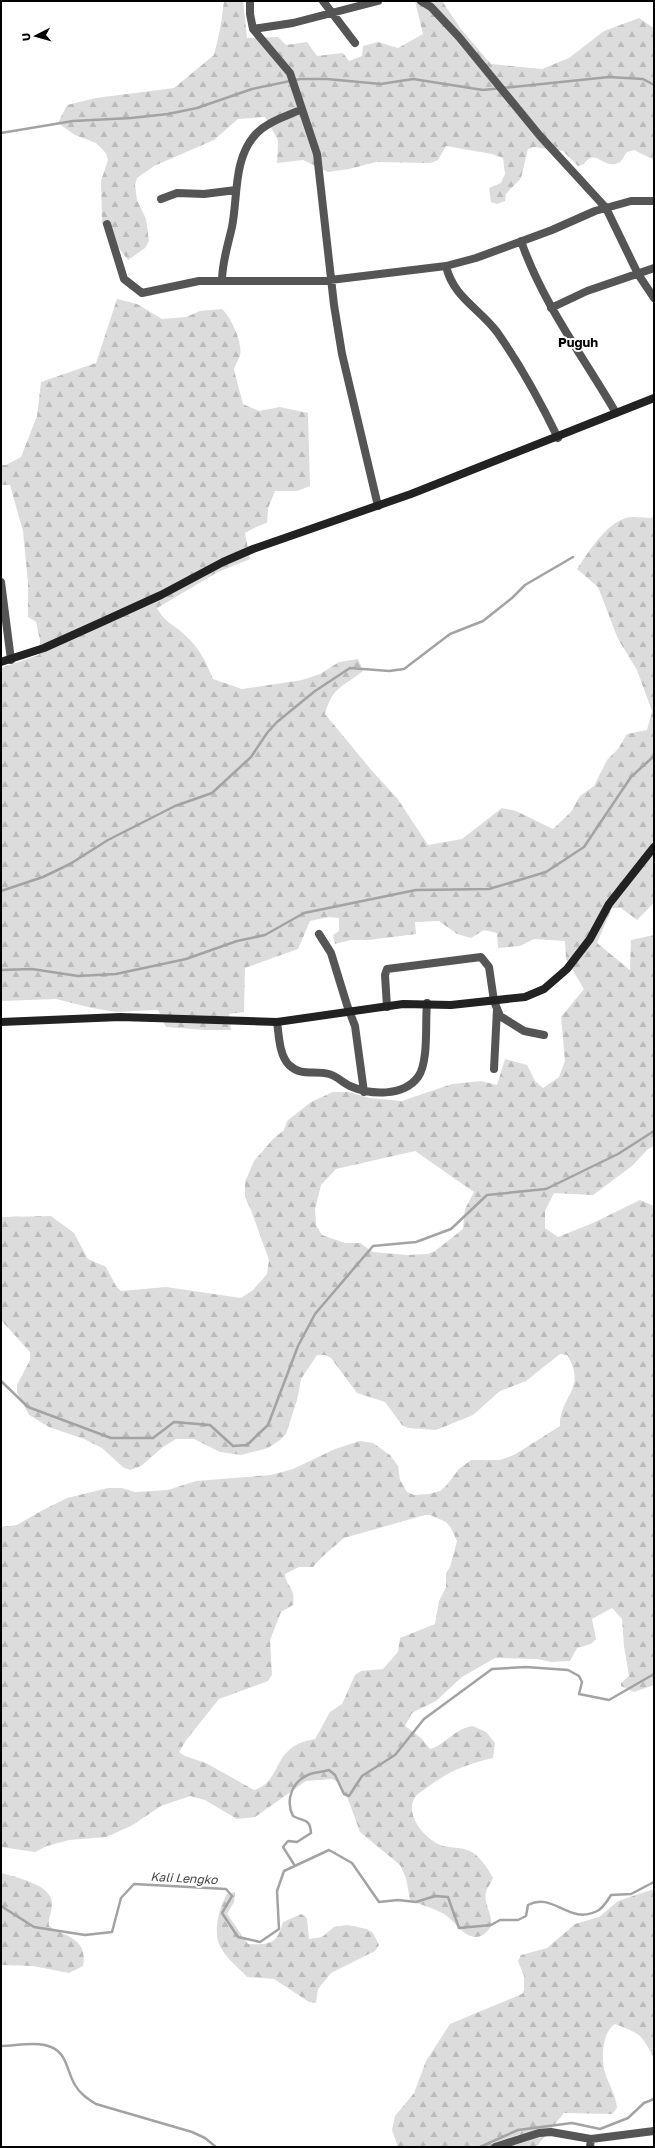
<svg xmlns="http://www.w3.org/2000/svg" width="655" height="2148" font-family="'Golos Text',sans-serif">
<defs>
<pattern id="forest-firs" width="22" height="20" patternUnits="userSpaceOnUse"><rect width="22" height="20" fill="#dcdcdc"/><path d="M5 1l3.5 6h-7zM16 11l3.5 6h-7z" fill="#bbb"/></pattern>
</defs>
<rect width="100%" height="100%" fill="#fff"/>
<path fill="url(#forest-firs)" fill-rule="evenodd" d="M224,1H243L247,38L278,37L286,45L307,42L317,56L343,53L349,61L362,56L363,46L378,42L398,48L423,34L415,1H442L461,29L491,64L542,69L569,58L604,31L639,18L654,28V160L634,150L627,152C624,155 623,160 620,162C604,172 596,146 584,164L578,166L563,151L534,147L528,149L521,178L506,194L505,201L497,204L491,202L489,188L501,183L505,174L503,158L492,154L446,146L438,160L430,163L376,162L349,169L328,172L303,160L277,163L278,140L265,117L238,119L214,140L154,166L137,178L135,185L137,200L146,219L149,241L145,248L128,260L118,247L112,227L102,224L101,181L108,160L106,153L96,143L75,135L58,123L67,105L96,98L174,88L214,55L220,30Z
M117,299L137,304L162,319L186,317L200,311L222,309C231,317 243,343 240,355C239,360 235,364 234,370L243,404L259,411L280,407L308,413L310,486L297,491H275L268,508L267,523L256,527L245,533L250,559L218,572L157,608C166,624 174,624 186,636C200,649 206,662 213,679L242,689L302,680L320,674L339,662L358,659L363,671C343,687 332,687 325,714L373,772L397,798L428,845L462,839L502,808L516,811L553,829L571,812L580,796L594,786L607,760L618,749L627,734L647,730L652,711L637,670L618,639L598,587L577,569C589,552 604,525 626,518C633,516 644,518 651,518L654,516V903L637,920L621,908H612L597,943L630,970L631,940L654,935V1146L648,1149L632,1166L593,1195L554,1193L545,1211V1228L558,1237L593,1223L640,1200L654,1206V1685L634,1692L621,1686V1683L629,1676L624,1646L622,1619L612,1608L592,1619L596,1639L591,1644L577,1648L570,1661L551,1662L537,1659L495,1658L462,1677L436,1701L412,1713L405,1726L421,1738L430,1749C447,1744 453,1729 473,1726L486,1732L495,1743L493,1758C464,1765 449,1771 425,1789C421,1792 416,1794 414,1799C405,1817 427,1841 443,1846C452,1848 461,1847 470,1851C478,1854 490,1871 493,1878C491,1883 487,1888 486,1892C483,1903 493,1915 491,1926C489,1930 486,1933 483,1935C466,1944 455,1919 442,1913C433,1908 421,1905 410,1900L406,1878L400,1865L360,1832L348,1799L338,1782L332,1779L306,1781L255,1817L237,1819L205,1800L190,1796L161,1806L131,1826L106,1837L69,1840L47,1846L35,1852L1,1847V1527L17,1525L41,1511L67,1498L108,1488H122L135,1492L168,1490L196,1481L271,1475L293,1469L335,1449L360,1441L373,1443L390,1455L398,1466L400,1480L407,1492L414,1495L429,1494L440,1491L446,1486L459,1469L471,1460H500L514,1455L560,1426C559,1396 588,1389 567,1355L560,1354L526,1381L500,1391L473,1415L436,1430L408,1428L402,1425L385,1402L357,1393L331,1358L325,1355H317L301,1379L297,1400L286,1434L280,1440L268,1448L241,1455L220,1452L194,1439H176L163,1447L141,1466L131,1470L124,1468L102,1448L84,1439L49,1427L29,1415L17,1392V1385L30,1360V1352L1,1320V1217L51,1216L74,1233L88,1259L106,1267L116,1286L121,1291L166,1287L241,1298L253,1290L267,1274L269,1260L251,1210L245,1197V1182L254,1161L273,1139L284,1130L287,1121L311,1102L333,1092H349L369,1098L402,1101L452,1084L481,1081L497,1085L505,1059L527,1065L535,1081L543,1088L559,1077L565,1061L561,1017L584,989L566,959L565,941L534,939L520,946L498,948L497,933L484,930L471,938L457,934L439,921L415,922L416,934L369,940H351L335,944L333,935L339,931V918L329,917L310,921L298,949L245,968L244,1012L229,1014L231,1030H205L166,1027L158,1010L116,1012L92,1008L56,999L1,1001V668L39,655L40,640L36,622L28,617V583L23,531L10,485H1V465H6L21,457L37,416L41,382L96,363ZM415,1151L474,1192L465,1209L463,1229L435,1251L428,1254L407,1255L373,1252L360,1243H345L322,1235L316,1225L315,1209L321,1185L336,1169ZM425,1515H430L446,1522L451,1528L457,1541L450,1567L446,1573V1587L439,1601L435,1624L400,1638L398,1652L383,1669L361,1671L355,1675L342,1704L330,1712L315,1739C270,1746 284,1781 254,1790L206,1763L185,1756L179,1752L187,1739L219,1699L268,1681L272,1675L270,1640L281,1612L293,1605C296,1586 286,1588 285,1574L299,1567H313L322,1557L344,1538Z
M1,1873C16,1877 53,1885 52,1904C52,1912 48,1918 49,1926C67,1938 88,1938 83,1966L69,1973L33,1966L1,1965Z
M654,1889V2058C641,2034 641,2034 615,2024C602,2032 601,2059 605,2073C609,2085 616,2095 617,2108L612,2114L564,2113L536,2147H398L392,2130L395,2116L414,2093L426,2061L450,2024L522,1994L524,1990V1976L518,1961L521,1955L547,1948L575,1924L599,1917L618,1901Z
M235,1892L234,1902L227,1914L248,1944C270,1945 277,1944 283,1922L301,1914L307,1918L309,1939L322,1937L334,1927L347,1925L367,1929L373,1933L379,1945L375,1951L331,1973L318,1989L316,2003L309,2002L274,1979L247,1977C239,1968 227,1959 221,1948C212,1934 219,1907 227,1894Z"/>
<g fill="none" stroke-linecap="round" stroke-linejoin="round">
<path stroke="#a3a3a3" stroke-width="2.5" d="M1,133L73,121L131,118L168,114L197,108L252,89L300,79H327L381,84L413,79L483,90L609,77L643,79L654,85
M1,891L43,877L70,864L108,840L175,806L212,793L251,757L267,733L277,722L315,691L350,668L389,671L404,669L450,634L483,621L512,598L525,585L573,557
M1,970L32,969L78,976L116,974L186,959L237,941L265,935L304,913L416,890L489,889L546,872L584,847L631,777L654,756
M1,1381L28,1407L111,1438H153L174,1422L210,1425L233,1446L247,1445L268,1425L298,1346L315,1314L373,1246L416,1242L451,1229L487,1195L546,1189L618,1154L654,1131
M295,1866L283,1847L288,1841L297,1842L311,1833C310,1818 304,1822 293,1816C285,1800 292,1781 310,1774C316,1772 322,1772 329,1770L335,1775L344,1794L349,1796L362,1776L395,1755L424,1719L492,1669L526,1667L568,1670L579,1676L582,1682L579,1694L609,1700L654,1674
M1,1906L34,1927L85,1935L112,1932L121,1898L134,1884L226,1889L232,1896L222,1913L238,1937L260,1942L279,1929L277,1891L284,1871L329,1850L352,1863L379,1902L398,1900L416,1902L435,1896L448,1897L459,1928L491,1925L500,1920H518L526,1916L528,1905C554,1891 569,1927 599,1910C603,1907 608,1900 611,1895L631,1894L654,1882
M1,2046C16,2046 36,2041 51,2047C67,2053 67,2072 75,2085C80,2094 88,2099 96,2104L192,2132L205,2138L216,2147
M480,2147L518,2130L572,2123L600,2129L628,2118L644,2103L654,2099"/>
<path stroke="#555" stroke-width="8" d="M250,1V14L253,29L290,73L317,154L334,305L342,354L378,506
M323,1L355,43
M421,1L431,7L459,37L540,136L606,208L638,274L654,298
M253,29L293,23L378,1
M161,199L177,193L204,194L236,190
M107,224L124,279L142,293L199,281H322L446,266L476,258L552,230L595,211L631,201H654
M521,241C543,304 583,356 616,413
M446,266C453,297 479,308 497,332C521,366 540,401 558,438
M222,281C222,262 228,245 232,227C238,197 233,160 255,135C266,122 285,117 300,110
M551,308L587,291L654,268
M1,582L11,660
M319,934L331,953L347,1005L355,1026L364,1092
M387,1007L385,975L387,969L481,957L489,967L494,1001L500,1016L524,1031L544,1035
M277,1022C279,1035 279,1055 289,1065C302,1077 314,1070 329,1074C337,1076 343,1083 350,1086C370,1095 403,1097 418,1077C429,1062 425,1022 427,1003
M494,1069L497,1009
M495,2147L539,2133L551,2132L591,2139
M590,2147L591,2139L654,2131"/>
<path stroke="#222" stroke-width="8" d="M1,662L44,648L104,621L161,595L223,562L253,549L411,494L654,398
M1,1022L120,1017L277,1022L403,1004L451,1005L525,997L544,989L567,969L590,939L609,904L654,847"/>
</g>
<g text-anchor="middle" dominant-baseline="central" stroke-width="4" stroke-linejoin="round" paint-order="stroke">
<g font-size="12" font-style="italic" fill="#444" stroke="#fff">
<text transform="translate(184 1878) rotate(3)">Kali Lengko</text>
</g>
<g font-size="13" font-weight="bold" fill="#000" stroke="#fff">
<text x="578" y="342">Puguh</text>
</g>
</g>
<rect width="655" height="2148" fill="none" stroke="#000000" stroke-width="4"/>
<g transform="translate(36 36) rotate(264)" stroke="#ffffff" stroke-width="3" paint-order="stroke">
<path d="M0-3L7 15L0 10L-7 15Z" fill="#000000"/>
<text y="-6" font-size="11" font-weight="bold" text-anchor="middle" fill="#000000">U</text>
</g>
</svg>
